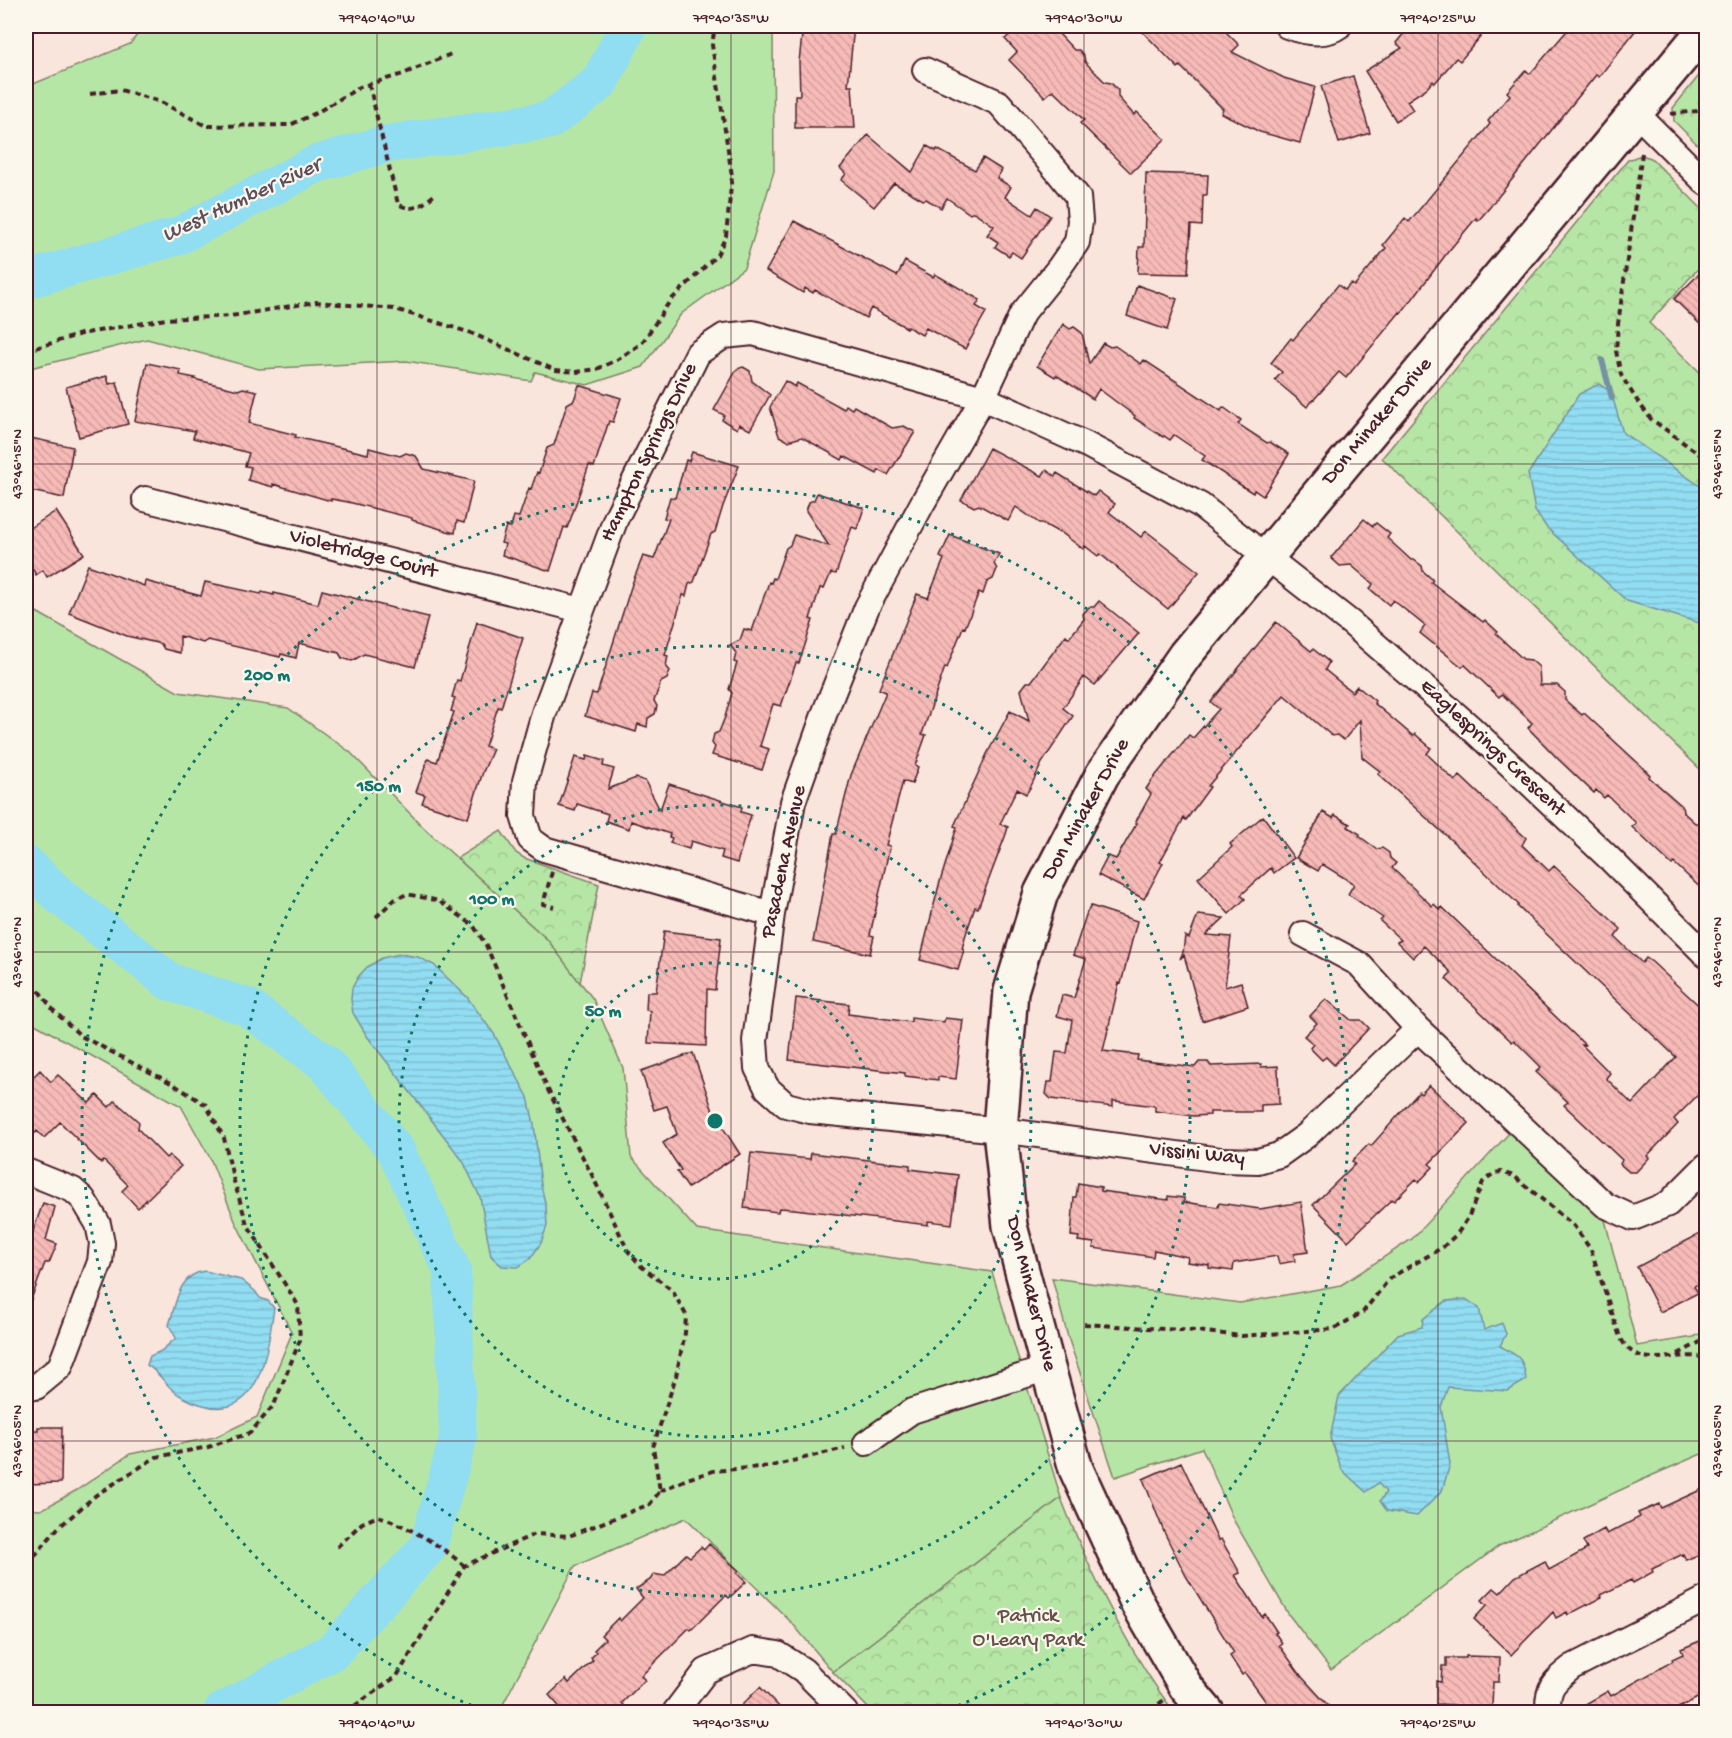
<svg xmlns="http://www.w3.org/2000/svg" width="1732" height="1738" font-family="'Gochi Hand',sans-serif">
<defs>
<pattern id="park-crowns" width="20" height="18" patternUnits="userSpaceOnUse" patternTransform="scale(1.5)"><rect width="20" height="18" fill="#b6e6a6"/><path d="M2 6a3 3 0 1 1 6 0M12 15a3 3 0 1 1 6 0" fill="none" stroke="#9ec58f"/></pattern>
<pattern id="water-rules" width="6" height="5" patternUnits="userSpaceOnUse" patternTransform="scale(1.5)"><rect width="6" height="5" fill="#91ddf2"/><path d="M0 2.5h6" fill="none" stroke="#7fbdd0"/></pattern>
<pattern id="building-back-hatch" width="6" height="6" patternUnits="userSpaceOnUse" patternTransform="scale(1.5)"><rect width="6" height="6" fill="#f6bab7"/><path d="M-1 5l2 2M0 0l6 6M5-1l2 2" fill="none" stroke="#d49f9e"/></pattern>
</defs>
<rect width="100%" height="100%" fill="#fae5dc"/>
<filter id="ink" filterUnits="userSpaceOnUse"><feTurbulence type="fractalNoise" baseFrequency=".0167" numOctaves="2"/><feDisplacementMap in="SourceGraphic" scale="12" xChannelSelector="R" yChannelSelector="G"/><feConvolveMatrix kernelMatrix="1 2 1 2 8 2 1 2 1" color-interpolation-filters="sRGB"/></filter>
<g filter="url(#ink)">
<path fill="#b6e6a6" stroke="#808268" stroke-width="1.5" d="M144,26H775L773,35L774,171L744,268L681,314L643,367L587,385L535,372L531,381L406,361L259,369L147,339L26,369V87L130,44Z
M26,606L178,692L288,708L350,752L428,832L548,940L593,999L623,1068L631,1157L697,1230L992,1272L1061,1498L833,1672L792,1623L686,1518L575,1566L499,1712H26V1509L41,1510L77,1490L130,1454L215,1437L257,1417L292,1333L235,1221L210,1158L181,1106L26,1019Z
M1511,1131L1605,1220L1637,1346L1694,1337L1706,1330V1452L1653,1475L1499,1546L1331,1670L1289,1615L1234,1521L1202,1448L1115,1477L1068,1337L1052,1278L1240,1303L1341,1285L1412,1239Z"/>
<path fill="url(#park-crowns)" stroke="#808268" stroke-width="1.5" d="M1706,67V153L1674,121L1673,108Z
M1641,155L1651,158L1706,213V260L1649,323L1706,378V775L1382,458L1628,160Z
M501,831L516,853L524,858L599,884L580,983L548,940L457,858Z
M1061,1498C1090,1573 1126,1648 1174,1712H872L833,1672Z"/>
<path fill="url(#water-rules)" stroke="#7591a2" stroke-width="1.5" d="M1599,384L1611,392L1623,433L1706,490V625L1627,601L1547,528L1535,511L1528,474L1579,394Z
M400,954L418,957L434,965L467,997L494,1034L528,1097L534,1124L541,1185L546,1207L547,1226L541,1243L530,1259L518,1267L502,1266L491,1256L480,1197L463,1161L367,1036L353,1013L351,1000L352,988L358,977L367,967L382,958Z
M205,1271L241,1280L255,1291L260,1298L268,1301L274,1308C266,1363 256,1436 181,1396C167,1389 161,1373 147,1365L150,1356L161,1351L176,1338L169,1325C176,1304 178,1274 205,1271Z
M1466,1299L1479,1308L1484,1330L1502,1323L1506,1334L1500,1346C1518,1356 1524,1357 1526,1380L1508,1391L1448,1387L1441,1407L1450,1464L1442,1491L1417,1516L1387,1511L1380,1501L1386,1492L1378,1483L1366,1492L1342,1470L1330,1438L1339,1396L1398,1334L1422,1327L1423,1319L1446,1301Z"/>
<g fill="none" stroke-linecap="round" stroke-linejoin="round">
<path stroke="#7591a2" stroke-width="6" d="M1602,360L1612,398"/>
<path stroke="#91ddf2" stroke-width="38" d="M26,280L178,236L316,164L386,144L550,120L599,83L627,29V26
M26,864L60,896L170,982L247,1007L325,1063L396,1151L452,1270L458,1439L428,1547L333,1651L222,1712"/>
</g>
<path fill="url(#building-back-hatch)" stroke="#4a1f2b" stroke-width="1.5" d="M803,26H854L848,86H852L855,128H795V95H800L799,62Z
M1019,26H1057L1058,33L1074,50H1079L1084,56L1085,62L1105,82L1111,83L1118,90V97L1134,115L1137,112L1165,139L1131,173L1080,123L1084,120L1053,90L1045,97L1009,60L1017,52L1005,39Z
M1137,26H1220L1239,45L1232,52L1284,78L1315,87L1300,143L1260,132L1221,113L1223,109L1180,66L1178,68Z
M1410,26H1468L1481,36L1460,61L1456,58L1435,83L1433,81L1427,88L1407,101L1413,110L1396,121L1365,71L1402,48L1396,43Z
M1571,26H1639L1599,77L1596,75L1570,107L1490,207L1478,221L1476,218L1447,253L1414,297L1401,313L1400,312L1346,378L1339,372L1307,407L1275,380L1282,372L1271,363L1291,338L1293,340L1338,285L1345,290L1351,283L1354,286L1386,248L1383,245L1405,218L1409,222L1490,124L1488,121L1510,95L1507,92L1526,70L1530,74Z
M1353,76L1370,133L1339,143L1321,86Z
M868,135L912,172L927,146L936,151L937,149L975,170L983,158L1002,170L997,178L1011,187L1005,197L1032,215L1037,207L1050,216L1021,258L1012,252L1009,256L995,247L998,242L987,235L994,226L974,212L970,214L947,198L941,208L926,199L923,200L894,183L874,207L841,180L846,174L840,168Z
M1146,173L1208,175L1207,195H1203L1202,226L1191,225L1188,274L1138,273L1139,247H1144Z
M794,221L897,276L905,261L933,277L935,274L980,300L976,306L986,312L965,349L926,328L922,335L908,327L907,328L871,308L866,318L815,290L813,293L805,288L803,293L766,271Z
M1707,266V331L1674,299Z
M1137,285L1177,299L1167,330L1127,316Z
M1063,324L1070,329L1074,327L1082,333L1089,364L1103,343L1110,347L1115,346L1141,364L1144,360L1221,411L1223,407L1241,420L1238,424L1267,443L1270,442L1289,454L1263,496L1254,490L1253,493L1202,460L1205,456L1174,435L1170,440L1164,436L1163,437L1134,418L1135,416L1099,389L1093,399L1056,375L1055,377L1037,366Z
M147,363L181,370L180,375L195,378L194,379L238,390L243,388L257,391L249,423L296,435L295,437L368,454L369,448L400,456L406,453L416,456L424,469L474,481L464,523L457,521L455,533L447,531L412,520V518L348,502L331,499V501L273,484V487L248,480L251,467L245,466L249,453L193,438L195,431L135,421Z
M743,367L750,371L752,381L770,395L750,430L739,424L737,429L722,420L724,415L714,410L737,369Z
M107,376L109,384L117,382L128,424L79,437L66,387Z
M785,381L795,387L797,383L844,409L846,405L852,409L854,406L892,428L904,426L915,432L888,475L879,470L877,474L844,456L842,460L802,437L788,441L779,436L770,407Z
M579,385L621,398L613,422L609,421L594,467L589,465L571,518L567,528L564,527L550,571L502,555L505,544L501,543L506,526L511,527L514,516L519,517L529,488L531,489L537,472L539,473L547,448L554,445L567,404L574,400Z
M26,437L73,447L64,498L26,490Z
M989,448L1042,476L1046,470L1055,476L1057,473L1094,496L1098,491L1115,504L1109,512L1141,537L1146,531L1199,572L1168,609L1100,554L1098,556L1085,546L1083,549L1059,531L1058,532L1042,523H1039L1016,507L1008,521L979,505L974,507L961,500Z
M692,452L739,466L723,506L715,532L711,534L694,582L689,584L686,596L683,595L665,655L668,656L666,666L670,671L667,679L661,682L654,701L657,706L655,714L648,718L647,727L638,724L636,732L585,716L592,693L597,694L632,584L643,556L654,559L669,519L664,518L670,497L675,498L686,460L689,461Z
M817,493L864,508L857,529L852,527L836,574L831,573L824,589L820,588L810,619L813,620L804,648L799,663H796L781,706L773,704L760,746L769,749L762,770L712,755L715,747L712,743L714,734L719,732L725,717L732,693L729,689L737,663L734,662L736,653L730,645L740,640L744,629L752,631L769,582L771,583L773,578L775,579L786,548L790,545L794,535L829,546L806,511L809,502L814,500Z
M56,511L84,554L47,577L43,570L36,575L26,558V531Z
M1364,519L1373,526L1376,523L1390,534L1387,538L1411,560H1414L1422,566L1423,571L1433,580L1431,582L1483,622L1485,620L1498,632L1496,634L1523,659L1531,660L1539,667L1540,685H1557L1565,692V700L1582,715L1584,713L1637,762L1650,775L1649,777L1682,806L1683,812L1695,823H1700L1707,829V894L1674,863L1672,865L1632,827L1636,823L1607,795L1604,798L1596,790L1594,793L1558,759L1528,728L1532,723L1502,694L1499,697L1465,665L1462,667L1420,633L1425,626L1393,600L1389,605L1370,589L1373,584L1351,565L1340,566L1331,558Z
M950,535L999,554L994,564L997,569L993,579L987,582L983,594L979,592L965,628L963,627L947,668L945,667L922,734L926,735L915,766L918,767L912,784L903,781L886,845L890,846L870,935L874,936L870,954L813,942L833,834H836L851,775L886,692L879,689L917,594L928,598L944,559L940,557Z
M88,565L144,586L145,581L201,596L205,582L261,594L262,592L274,595V593L318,604L322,590L428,617L415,667L364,654L352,661L342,658L339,653L299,643L296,658L281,654L280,657L208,640L203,643L180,636V653L164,649L161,644L127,636L69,613Z
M1099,601L1139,633L1095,685L1084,677L1063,708L1073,716L1042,763L1030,788L1026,794L1017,789L1000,824L1008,827L1006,834L978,908L975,907L965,937L962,949L964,950L958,970L920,960L939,885L957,827L954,826L987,754L1010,711L1029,721L1021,690L1027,682H1031L1066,635L1069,638L1084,619L1083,614L1089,607H1094Z
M477,622L523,638L501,708L498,707L485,746L493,749L483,772L468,818L422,803L425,795L416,792L428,759L437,762L454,712L451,711L455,698L452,697L457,680L460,681Z
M1276,622L1311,651L1313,649L1329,662L1325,670L1352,692L1357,686L1375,701L1374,703L1413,736L1415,734L1431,748L1427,754L1455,781L1460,776L1526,838L1522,845L1549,871L1554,866L1621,929L1615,937L1642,963L1646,958L1652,962L1707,1013V1086L1674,1119L1678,1124L1647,1156L1649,1158L1636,1172H1629L1620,1164L1622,1160L1564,1105L1568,1102L1536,1072L1541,1067L1514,1040L1512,1042L1446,979L1452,973L1424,946L1413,958L1397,942L1401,940L1380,921L1383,918L1348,894L1354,884L1322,864L1318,871L1296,858L1323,812L1333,818L1335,815L1350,824L1348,827L1360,834L1359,836L1377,849L1382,848L1389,853L1390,858L1396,863L1392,868L1432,906L1434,904L1440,910L1442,907L1585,1045H1582L1610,1073L1606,1078L1632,1104L1676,1057L1518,907V904L1463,851L1378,774L1381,772L1362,757L1360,720L1344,740L1337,735L1332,736L1284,695L1208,786L1210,787L1186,820L1184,818L1160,862L1163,863L1144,899L1098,875L1108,856L1116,859L1137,823H1135L1151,794L1146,789L1152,780L1189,735L1193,738L1219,709L1211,702Z
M587,756L604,761L603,766L614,769L608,789L636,778L645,781L660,810L669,784L742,807L741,812L751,815L737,863L721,858L723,851L691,841L689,849L670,843L672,838L669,837L670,834L631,821L629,829L606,821L608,814L577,804L575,811L559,806L575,757L586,760Z
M1263,816L1294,858L1274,873L1271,868L1241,895L1245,899L1229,914L1198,878L1232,847L1230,844Z
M1091,906L1137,921L1121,984L1119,983L1103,1051L1138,1055L1137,1060L1195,1067L1199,1062H1208L1211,1066L1261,1064V1067L1278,1066L1279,1104L1261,1105V1112H1210V1115L1194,1116L1155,1111V1106L1115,1101H1113V1107L1051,1099L1046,1094L1048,1082H1052L1056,1052L1067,1053L1072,1020L1057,1016L1062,995L1074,998L1086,959L1073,955L1087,912Z
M1198,915L1224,918L1206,935L1231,937L1225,987L1241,982L1248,1006L1202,1021L1184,955L1180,959L1183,952L1185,936L1189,938Z
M664,931L721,938L715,990L707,989L706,1046L648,1043L650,1011L646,1010L647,992H656Z
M796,998L849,1004L848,1014L911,1022V1018L944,1022L945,1018L963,1020L956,1079L938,1077V1080L905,1076V1073L789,1060Z
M1326,999L1351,1020H1361L1369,1028L1334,1065L1326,1057L1322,1060L1310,1048L1313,1044L1304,1036L1317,1023L1310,1016Z
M693,1053L714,1114L740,1154L688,1188L677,1172L681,1170L663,1143L677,1134L667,1106L654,1110L641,1071Z
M40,1070L51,1082L58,1075L89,1103L97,1095L109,1107L115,1101L139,1122L138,1129L166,1158L169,1155L181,1166L138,1208L122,1191L128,1185L104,1161L101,1163L60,1122L44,1138L37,1131L26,1142V1084Z
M1429,1085L1469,1123L1429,1164L1433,1167L1419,1182L1416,1179L1394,1201L1392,1199L1348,1241L1313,1205L1355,1164L1352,1161L1369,1144L1371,1146L1419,1092L1421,1094Z
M751,1153L810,1159L811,1153L910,1165V1169L958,1175L952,1224L928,1221V1225L794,1209L779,1208L778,1212L744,1208Z
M1078,1183L1101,1187V1191L1168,1200V1196L1184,1198V1202L1218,1207L1219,1203L1260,1209L1301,1202L1308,1252L1294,1254L1295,1261L1279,1264L1277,1256L1234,1263L1233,1271L1209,1268V1265L1187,1262L1188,1257L1154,1250L1153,1257L1093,1248L1094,1243L1078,1241L1079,1237L1071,1236L1074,1197H1076Z
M43,1203L55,1207L46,1240L57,1244L49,1263H45L27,1310L26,1231L32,1234Z
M1707,1230V1280L1694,1286L1698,1293L1660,1312L1637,1267Z
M38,1427H62L61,1483L26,1484V1430H38Z
M1181,1462L1218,1540L1221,1539L1240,1573L1235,1575L1262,1617L1265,1614L1277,1632L1275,1633L1282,1643L1279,1645L1302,1677L1335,1713H1274L1245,1673L1242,1675L1230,1656L1234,1653L1186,1576L1164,1532L1143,1479Z
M1707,1487V1551L1686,1560L1683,1554L1652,1569L1653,1572L1633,1583L1631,1580L1601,1595L1602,1597L1568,1615L1567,1612L1556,1618L1553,1612L1511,1655L1474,1619L1487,1605L1482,1600L1494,1588L1500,1593L1515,1577L1545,1561L1549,1570L1587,1549L1583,1541L1604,1529L1607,1534L1640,1517L1638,1513L1659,1504L1661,1508Z
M709,1544L739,1571L737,1573L746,1582L729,1598L726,1595L691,1630L689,1628L641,1676L645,1680L622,1703L631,1713H565L549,1695L566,1679L569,1683L593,1660L591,1658L596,1652L594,1650L605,1639L601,1635L618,1618L620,1621L643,1598L636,1589L650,1580L654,1574L664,1576L686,1554L690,1557L701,1547L704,1550Z
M1707,1638V1693L1669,1713H1570L1608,1691L1611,1696L1673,1661L1672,1659L1683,1654L1681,1649Z
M1466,1656L1500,1657L1499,1682H1493L1492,1708L1455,1707V1705L1436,1704V1681L1441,1682L1442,1666H1446V1658H1466Z
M760,1687L785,1713H734Z"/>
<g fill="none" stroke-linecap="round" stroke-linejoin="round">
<g stroke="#4a1f2b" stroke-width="28">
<path id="street" d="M1287,26C1303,32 1324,37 1339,26
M925,70L999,103L1058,172L1078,197L1080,221L1077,242L1059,268L1022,314L983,398L922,504L867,607L825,712L793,802L772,914L755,1041L757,1068L767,1088L786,1105L810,1111L1000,1130L1221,1160L1258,1161L1279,1155L1307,1135L1418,1029
M1636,113L1706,183
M145,499L581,610
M772,914L544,849L530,839L523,816L525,781L544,713L616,518L698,353L724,336L753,333L983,398L1087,445L1200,505L1351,623L1469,726L1609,858L1706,955
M1303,934L1359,964L1418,1029L1605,1205L1633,1218L1668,1204L1706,1166
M26,1171L73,1190L83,1199L98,1224L102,1243L100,1262L60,1367L36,1387H26
M866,1443L912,1411L1048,1368
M675,1712L706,1671L753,1650L778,1654L803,1670L845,1712
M1548,1712C1547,1687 1553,1682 1572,1667L1706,1599"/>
</g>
<g stroke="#4a1f2b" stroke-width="38">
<path id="secondary" d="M1207,1712L1186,1687L1138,1604L1076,1469L1048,1368L1010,1226L1000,1130L1011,991L1041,893L1102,775L1185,655L1706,28"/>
</g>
<path stroke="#4a1f2b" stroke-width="4" stroke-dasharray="6 4.5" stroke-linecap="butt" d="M369,84L398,204C413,213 422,205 434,195
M90,94L121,90L161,102L206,126L290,125L316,113L360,87L403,74L451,54
M1671,114L1706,110
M1642,153L1618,324L1616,351L1621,375L1636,399L1651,419L1706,459
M26,351L81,334L166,319L231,316L316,302L395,309L471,333L555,370L576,372L597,369L617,360L642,343L670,301L717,255L726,236L732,176L712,45L715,26
M552,872L543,904L554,907
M26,974L54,1011L81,1036L173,1084L206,1105L224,1138L233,1178L247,1224L298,1305L300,1340L274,1405L250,1433L208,1447L156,1457L96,1495L57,1529L26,1566
M1084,1324L1196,1331L1242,1336L1334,1329L1363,1312L1390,1278L1443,1247L1457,1234L1468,1218L1483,1182L1494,1173L1501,1172L1514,1176L1574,1226L1591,1250L1619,1334C1635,1374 1673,1350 1706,1358
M1678,1354L1706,1339
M660,1491L687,1479L713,1471L772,1466L845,1448
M337,1547L362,1523L378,1516C404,1524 444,1547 464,1566
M346,1712L397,1676L464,1566L535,1534L569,1536L650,1504L660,1491L653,1447L676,1376L685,1333L686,1315L672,1290L642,1267L628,1251L593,1177L548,1090L486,945L473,925L439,901L407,894L394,900L376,917
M1152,1712L1155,1707L1164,1700"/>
<use href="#street" stroke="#fbf7ec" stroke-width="24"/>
<use href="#secondary" stroke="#fbf7ec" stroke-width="33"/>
</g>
</g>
<path fill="none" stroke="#4a1f2b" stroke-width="1.5" stroke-opacity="0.45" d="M377,26V1712M731,26V1712M1084,26V1712M1438,26V1712M26,464H1706M26,952H1706M26,1441H1706"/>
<g fill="none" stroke="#0f766e" stroke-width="3" stroke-dasharray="3 6">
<circle cx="715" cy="1121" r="158"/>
<circle cx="715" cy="1121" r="316"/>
<circle cx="715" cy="1121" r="475"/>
<path d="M488 1712A633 633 0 1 1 942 1712"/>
</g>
<g text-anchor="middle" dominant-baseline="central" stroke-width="4.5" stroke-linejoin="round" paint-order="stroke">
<g font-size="21" fill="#4a1f2b" stroke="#fbf7ec">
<text transform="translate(1378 422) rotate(-50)">Don Minaker Drive</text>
<text transform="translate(650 453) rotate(-64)">Hampton Springs Drive</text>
<text transform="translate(363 555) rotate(14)">Violetridge Court</text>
<text transform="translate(1492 749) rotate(43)">Eaglesprings Crescent</text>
<text transform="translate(1087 810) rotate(-61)">Don Minaker Drive</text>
<text transform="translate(785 862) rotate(-78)">Pasadena Avenue</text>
<text transform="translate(1197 1155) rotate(6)">Vissini Way</text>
<text transform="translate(1030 1294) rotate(76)">Don Minaker Drive</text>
</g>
<g font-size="21" fill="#65514a" stroke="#fbf7ec">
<text x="1028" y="1617">Patrick<tspan x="1028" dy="24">O'Leary Park</tspan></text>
</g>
<g font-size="22" font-style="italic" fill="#5c4e5d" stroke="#fbf7ec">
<text transform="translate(242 201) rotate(-25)">West Humber River</text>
</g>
</g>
<circle cx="715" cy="1121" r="9" fill="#0f766e" stroke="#fbf7ec" stroke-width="3"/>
<g font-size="18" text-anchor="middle" font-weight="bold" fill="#0f766e" stroke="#fbf7ec" stroke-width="4.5" stroke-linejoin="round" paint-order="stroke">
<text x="267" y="680">200 m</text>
<text x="379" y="791">150 m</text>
<text x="492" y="904">100 m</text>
<text x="603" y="1016">50 m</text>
</g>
<rect width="1732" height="1738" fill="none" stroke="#fbf7ec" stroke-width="66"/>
<rect x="33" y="33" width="1666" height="1672" fill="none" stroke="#4a1f2b" stroke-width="2"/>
<g font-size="15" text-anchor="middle" fill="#4a1f2b">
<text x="377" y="22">79°40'40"W</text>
<text x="731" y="22">79°40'35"W</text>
<text x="1084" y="22">79°40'30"W</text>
<text x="1438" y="22">79°40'25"W</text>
<text transform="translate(16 464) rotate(-90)" y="5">43°46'15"N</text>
<text transform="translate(1716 464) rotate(-90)" y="5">43°46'15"N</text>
<text transform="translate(16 952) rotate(-90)" y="5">43°46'10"N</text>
<text transform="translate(1716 952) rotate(-90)" y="5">43°46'10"N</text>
<text transform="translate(16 1441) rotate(-90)" y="5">43°46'05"N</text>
<text transform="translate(1716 1441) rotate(-90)" y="5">43°46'05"N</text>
<text x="377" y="1727">79°40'40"W</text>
<text x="731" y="1727">79°40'35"W</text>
<text x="1084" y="1727">79°40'30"W</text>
<text x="1438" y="1727">79°40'25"W</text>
</g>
</svg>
